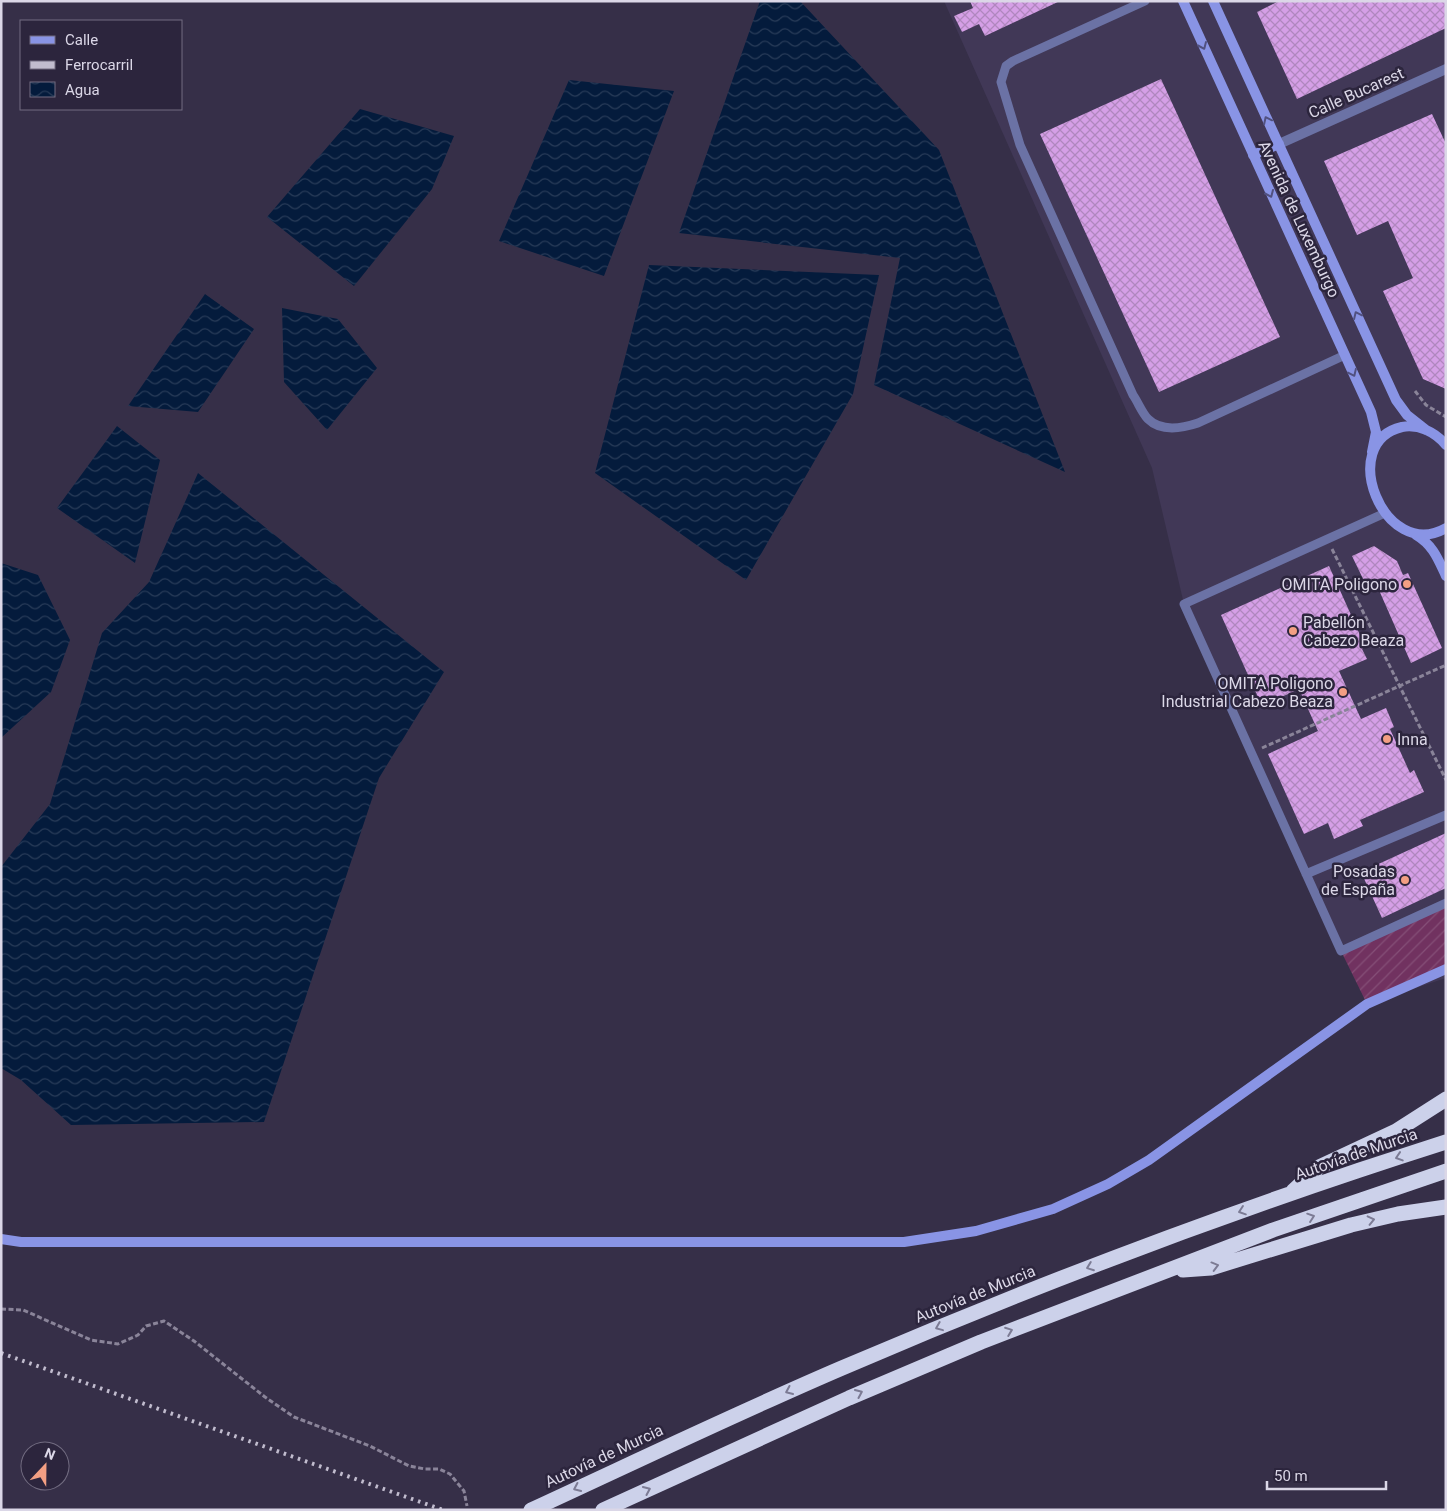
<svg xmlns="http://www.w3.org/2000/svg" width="1447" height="1511" font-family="Roboto,sans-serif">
<defs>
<pattern id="garden-furrows" width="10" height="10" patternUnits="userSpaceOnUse" patternTransform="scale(1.25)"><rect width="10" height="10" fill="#713260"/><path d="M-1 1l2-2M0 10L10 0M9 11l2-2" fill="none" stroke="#854f77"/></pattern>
<pattern id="water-waves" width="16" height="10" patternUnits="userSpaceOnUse" patternTransform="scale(1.25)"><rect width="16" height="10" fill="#041b3c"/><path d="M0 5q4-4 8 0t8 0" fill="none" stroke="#283b58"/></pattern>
<pattern id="building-cross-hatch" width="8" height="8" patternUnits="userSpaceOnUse" patternTransform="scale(1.25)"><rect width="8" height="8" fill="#d59fe6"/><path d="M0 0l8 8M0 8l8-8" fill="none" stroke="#b087be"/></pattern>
</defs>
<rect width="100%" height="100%" fill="#362f48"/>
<path fill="#413857" d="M944,1H1446V978L1367,1004L1184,604L1152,468Z"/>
<path fill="url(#garden-furrows)" d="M1446,903V969L1367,1004L1341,951Z"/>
<path fill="url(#water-waves)" d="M760,1H800L939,150L1065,472L874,385L900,258L679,233Z
M569,80L674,91L604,276L499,241Z
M360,109L454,136L432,189L354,286L267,217Z
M649,265L879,275L853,394L746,580L595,473Z
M205,294L254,329L198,412L128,406Z
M282,308L338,319L377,368L327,430L284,382Z
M117,426L160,460L135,563L57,508Z
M198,473L444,672L379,778L264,1122L71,1125L21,1080L1,1068V867L50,804L102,633L149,582Z
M1,563L38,575L70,640L51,692L1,738Z"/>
<path fill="url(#building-cross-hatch)" d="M970,1H1060L985,36L979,24L962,32L954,16L973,8Z
M1279,1H1446V28L1297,99L1257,12Z
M1161,79L1280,337L1159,392L1040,134Z
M1432,114L1446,144V389L1423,379L1383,291L1413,278L1388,221L1357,235L1324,161Z
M1374,546L1397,561L1403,575L1408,573L1442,648L1411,663L1375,581L1366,585L1352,556Z
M1329,566L1365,646L1362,649L1367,659L1339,671L1361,719L1386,708L1394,727L1390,729L1410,773L1414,770L1424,792L1360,820L1363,826L1334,839L1328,823L1304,834L1268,754L1318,731L1299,689L1262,706L1221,615Z
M1446,833V888L1382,918L1361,872Z"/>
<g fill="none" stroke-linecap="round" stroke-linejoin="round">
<path stroke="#8a8499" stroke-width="3" stroke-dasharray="5 2.5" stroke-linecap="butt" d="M1415,391L1426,405L1446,417
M1332,549L1446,780
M1262,748L1446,665
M1,1309L23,1310L91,1340L118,1344L138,1335L146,1326L164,1321L194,1341L265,1397L294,1417L370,1446L409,1466L425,1469H439L450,1474L464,1491L467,1506"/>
<path stroke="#6b72a5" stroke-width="9" d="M1145,1L1013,61L1006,66L1001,82L1020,145L1133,395C1138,402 1142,413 1148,419C1161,432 1183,428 1198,423L1345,355
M1385,513L1184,604L1341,951L1446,903
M1306,874L1446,815"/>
<path stroke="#6b72a5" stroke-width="10" d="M1279,144L1446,69"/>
<path stroke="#8994e5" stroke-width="10" d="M1183,1L1371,412L1376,432L1372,452
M1213,1L1396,400L1407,415L1426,430
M1253,155L1279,144
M1446,445C1435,432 1419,424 1402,427C1336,442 1384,563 1446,528
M1416,535C1433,545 1438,559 1446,576
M1,1239L21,1242H904L976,1231L1053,1209L1108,1184L1149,1160L1367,1004L1446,969"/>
<path stroke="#ccd1ea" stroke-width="15" d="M1293,1191L1319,1167L1396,1131L1446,1099
M1183,1270L1211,1268L1351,1225L1398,1214L1446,1207
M531,1510C635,1462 737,1413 842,1368C1040,1283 1241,1207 1446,1142
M603,1510L849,1398L981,1342L1273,1230L1446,1171"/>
<path stroke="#c1bcce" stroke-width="4" stroke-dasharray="2.5 5" stroke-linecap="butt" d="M1,1353L443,1510"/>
</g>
<defs><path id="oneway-chevron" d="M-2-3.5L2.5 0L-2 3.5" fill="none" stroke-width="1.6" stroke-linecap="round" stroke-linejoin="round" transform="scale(1.25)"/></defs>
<g stroke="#515180">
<use href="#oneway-chevron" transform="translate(1203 46) rotate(66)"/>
<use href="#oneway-chevron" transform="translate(1267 120) rotate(-116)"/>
<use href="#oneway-chevron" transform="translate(1270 194) rotate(66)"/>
<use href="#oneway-chevron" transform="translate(1357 315) rotate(-115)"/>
<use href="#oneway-chevron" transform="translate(1353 373) rotate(65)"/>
</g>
<g stroke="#7c7b94">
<use href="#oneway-chevron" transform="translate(1399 1157) rotate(162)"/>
<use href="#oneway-chevron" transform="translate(1242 1211) rotate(161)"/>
<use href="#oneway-chevron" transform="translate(1311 1217) rotate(-19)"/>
<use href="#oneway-chevron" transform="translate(1371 1220) rotate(-13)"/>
<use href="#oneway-chevron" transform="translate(1215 1266) rotate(-15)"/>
<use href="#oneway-chevron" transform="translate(1090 1267) rotate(159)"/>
<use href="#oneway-chevron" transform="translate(939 1327) rotate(158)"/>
<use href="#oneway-chevron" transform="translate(1009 1331) rotate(-21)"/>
<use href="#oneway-chevron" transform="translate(789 1391) rotate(156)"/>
<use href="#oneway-chevron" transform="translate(859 1393) rotate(-24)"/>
<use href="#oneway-chevron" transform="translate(577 1488) rotate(155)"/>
<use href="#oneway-chevron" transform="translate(647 1490) rotate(-24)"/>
</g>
<g fill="#f39f83" stroke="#2c253d" stroke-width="2">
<circle cx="1407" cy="584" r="5"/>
<circle cx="1293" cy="631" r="5"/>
<circle cx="1343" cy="692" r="5"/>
<circle cx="1387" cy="739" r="5"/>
<circle cx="1405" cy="880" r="5"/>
</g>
<g text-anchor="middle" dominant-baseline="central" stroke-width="5" stroke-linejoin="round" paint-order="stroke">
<g font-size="16" fill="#dbd7e7" stroke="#2c253d">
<text transform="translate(1356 93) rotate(-24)">Calle Bucarest</text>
<text transform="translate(1299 219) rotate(65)">Avenida de Luxemburgo</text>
<text transform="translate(1356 1154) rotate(-19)">Autovía de Murcia</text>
<text transform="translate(975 1294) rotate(-22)">Autovía de Murcia</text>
<text transform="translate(604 1456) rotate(-25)">Autovía de Murcia</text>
</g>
<g font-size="16" fill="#dbd7e7" stroke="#2c253d" text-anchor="end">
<text x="1397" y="584">OMITA Poligono</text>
<text x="1303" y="622" text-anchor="start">Pabellón<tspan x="1303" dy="18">Cabezo Beaza</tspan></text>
<text x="1333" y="683">OMITA Poligono<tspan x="1333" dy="18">Industrial Cabezo Beaza</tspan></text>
<text x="1397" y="739" text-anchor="start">Inna</text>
<text x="1395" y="871">Posadas<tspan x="1395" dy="18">de España</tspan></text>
</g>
</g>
<rect width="1447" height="1511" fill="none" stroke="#dbd7e7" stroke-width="5"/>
<rect x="20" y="20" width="162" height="90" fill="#2c253d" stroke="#726c81"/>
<rect x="30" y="36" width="25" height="8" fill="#8994e5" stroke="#726c81"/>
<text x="65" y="45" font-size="15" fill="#dbd7e7">Calle</text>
<rect x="30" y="61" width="25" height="8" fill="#c1bcce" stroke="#726c81"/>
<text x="65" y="70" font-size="15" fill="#dbd7e7">Ferrocarril</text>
<rect x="30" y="82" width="25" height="15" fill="url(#water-waves)" stroke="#726c81"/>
<text x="65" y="95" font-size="15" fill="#dbd7e7">Agua</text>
<g transform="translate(45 1466) rotate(22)"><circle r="24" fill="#2c253d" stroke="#726c81"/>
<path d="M0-4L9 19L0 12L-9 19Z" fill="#f39f83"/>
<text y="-8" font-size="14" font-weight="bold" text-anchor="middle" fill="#dbd7e7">N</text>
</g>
<path d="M1267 1481v8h119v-8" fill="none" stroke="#dbd7e7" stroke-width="2.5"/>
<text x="1274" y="1481" font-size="15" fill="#dbd7e7" stroke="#2c253d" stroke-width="4" paint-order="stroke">50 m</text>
</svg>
